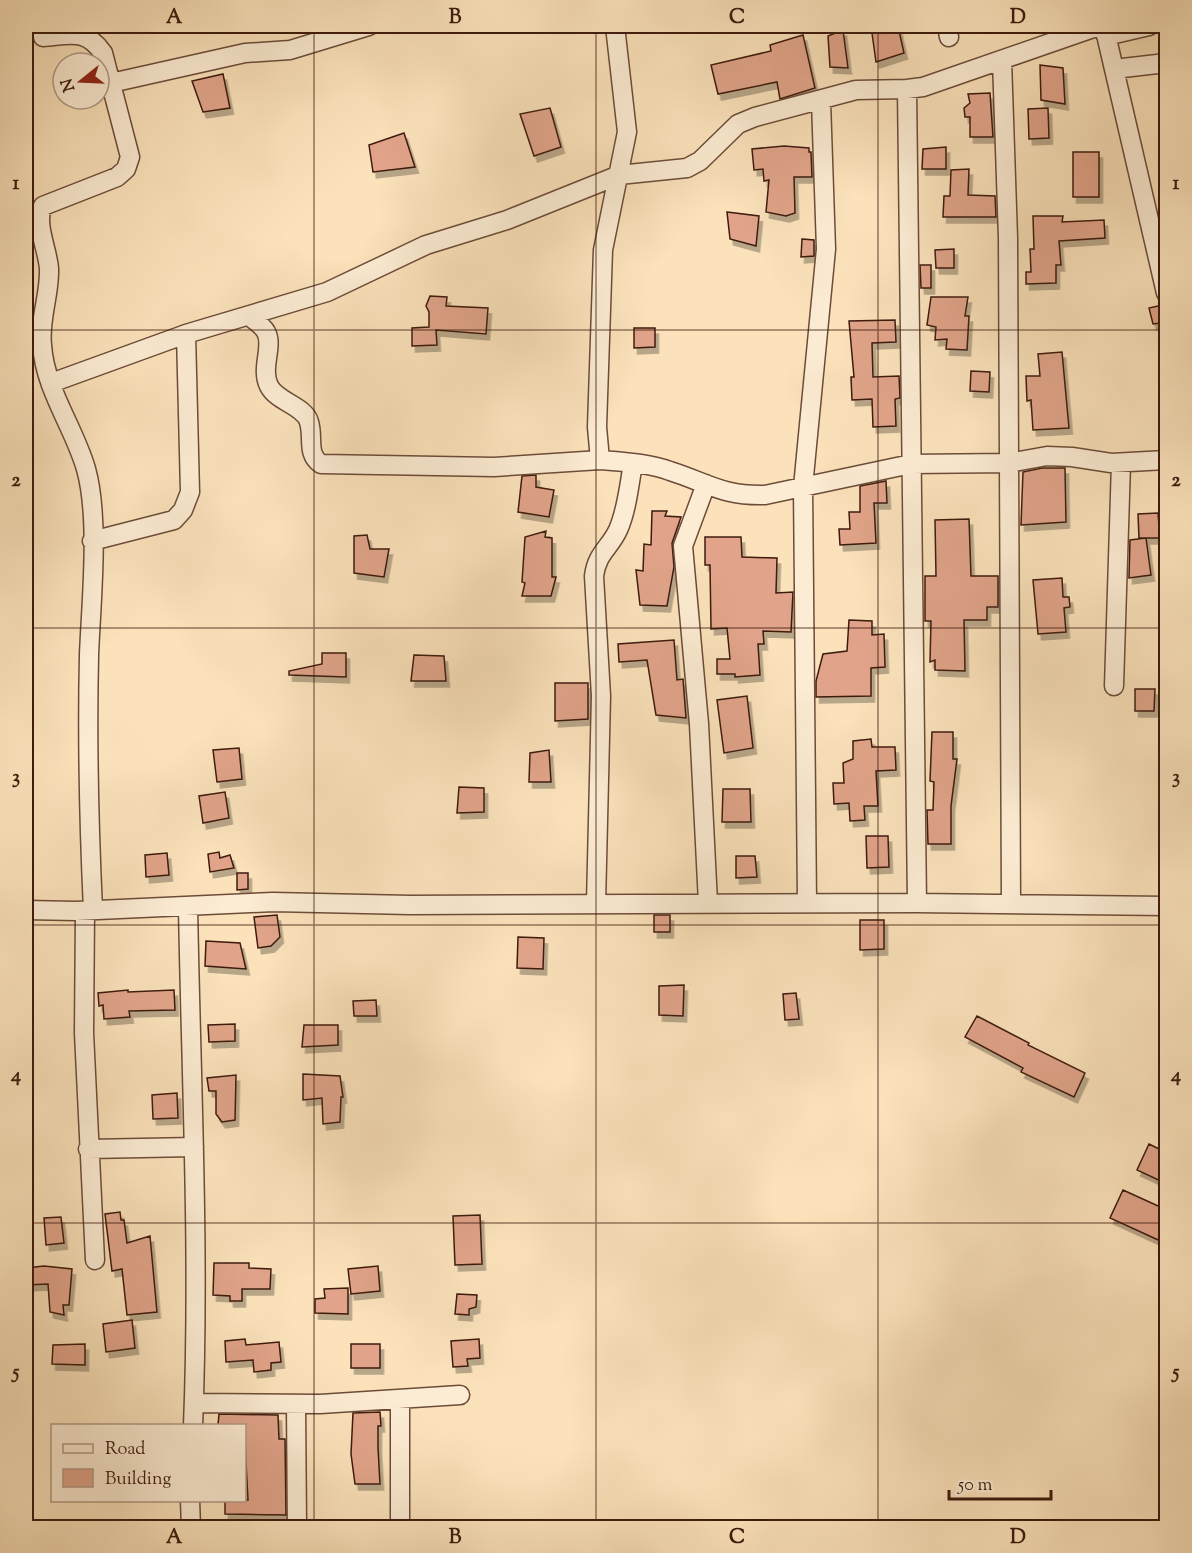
<svg xmlns="http://www.w3.org/2000/svg" width="1192" height="1553" font-family="'Sorts Mill Goudy',serif">
<defs>
<filter id="shadow"><feDropShadow dx="3.5" dy="6" stdDeviation="0" flood-color="#0004"/></filter>
</defs>
<rect width="100%" height="100%" fill="#fbe2bb"/>
<filter id="stains"><feTurbulence type="fractalNoise" baseFrequency=".00333" numOctaves="4"/><feColorMatrix values="0 0 0 0 .2 0 0 0 0 .09 0 0 0 0 .02 0 0 0 .5 -.17"/></filter>
<radialGradient id="worn" r=".72"><stop offset=".6" stop-color="#630" stop-opacity="0"/><stop offset="1" stop-color="#630" stop-opacity=".3"/></radialGradient>
<path fill="#e1a48a" stroke="#3d1a0d" stroke-width="1.5" filter="url(#shadow)" d="M871,26H898L904,53L876,62Z
M843,30L848,68L830,67L828,36Z
M803,35L815,88L780,99L777,82L718,94L711,65L771,51L770,45Z
M1040,65L1063,68L1065,104L1041,100Z
M223,74L230,108L203,112L192,81Z
M990,93L993,137H970V117H965L964,108L970,103L968,94Z
M550,108L561,147L534,156L520,114Z
M1048,108L1049,138L1029,139L1028,109Z
M404,133L415,167L373,172L369,145Z
M784,146L809,148V152H811L812,177H794L795,213L786,216L766,212L769,180L764,181L763,169L754,170L752,149Z
M946,147V169H922L923,149Z
M1073,152H1099V197H1073Z
M969,169L968,195L995,196L996,217H943L944,196H950L951,170Z
M727,212L759,216L756,246L730,239Z
M1033,216H1063L1062,222L1104,220L1105,238L1059,241L1061,265H1056V283L1026,284V272H1031L1030,249H1034Z
M802,239L814,240V256L801,257Z
M954,249V268H936L935,250Z
M920,265H931V288H921Z
M430,296L447,297L446,306L488,308L486,334L436,330L437,345L412,346V328L429,327V312L426,306Z
M931,297H968L965,316H969L967,350L946,349L947,339L935,340L936,327L927,325Z
M1167,304V322L1153,324L1149,308Z
M895,320L896,342L872,343L873,377L899,376L900,398L895,399L896,426L873,427L872,399L852,400L851,377H854L849,321Z
M634,328H655V347L634,348Z
M1062,352L1069,428L1033,430L1031,400L1027,401L1026,376H1040L1038,354Z
M971,371L990,372L989,392L970,391Z
M1042,468H1065L1066,522L1021,525L1023,472Z
M536,475V487L554,490L549,517L518,512L522,476Z
M886,481L887,503H874L876,543L840,545L839,529H850L849,512H860V486Z
M652,511H667L665,516L681,517L672,543L674,567L667,606L640,605L636,570L643,571L644,544L651,545Z
M1158,513L1160,538H1139L1138,514Z
M969,519L971,576H998V607H987V620H964L965,671L935,670V660L930,662L931,621H925V576H936L935,520Z
M546,531L545,537L552,538V577H556L551,596H522L525,583L522,582L525,537Z
M367,535L370,549H389L384,577L354,573V536Z
M705,537H741L742,557L777,558L776,593L793,592L791,632L763,631L764,644H758L760,675L735,677V674H717V659H730L727,628L711,629L710,565H705Z
M1146,538L1151,575L1129,578L1130,540Z
M1062,578L1063,597H1069L1070,607L1064,608L1066,632L1038,634L1033,580Z
M849,620L872,621V635L884,634L885,667L871,668V696L816,697V681L823,654L847,651Z
M674,640L677,680L683,679L686,718L656,715L647,660L619,662L618,644Z
M322,653H346V677L289,675V671L322,664Z
M414,655L444,656L446,681H411Z
M555,683H588V719L555,721Z
M1135,689H1155L1154,711H1135Z
M747,696L753,748L724,753L717,700Z
M932,732H953V759H957L951,806V844H928L927,810H933L934,782L930,781Z
M871,739L872,747H895L896,770L876,771L878,806H864L865,820L850,821L849,803L834,804L833,783H844L843,763L853,759V741Z
M239,748L242,779L217,782L213,750Z
M549,750L551,782H529L530,753Z
M459,787L484,788V812L457,813Z
M723,789H750L751,822H722Z
M225,792L229,818L203,823L199,796Z
M866,836H888L889,867L867,868Z
M219,852L220,858L230,855L234,868L210,872L208,854Z
M167,853L169,875L146,877L145,855Z
M736,856H755L757,877L736,878Z
M237,873H248V889L237,890Z
M277,915L280,937L271,946L258,948L254,917Z
M654,915H670V932H654Z
M860,920H884V949L860,950Z
M518,937L544,938L543,969L517,968Z
M206,941L240,943L246,969L205,966Z
M684,985L683,1016L659,1015V986Z
M128,990V992L174,990L175,1010L129,1011L130,1017L104,1019L103,1005L99,1006L98,993Z
M796,993L799,1019L785,1020L783,994Z
M376,1000L377,1016H354L353,1001Z
M977,1016L1029,1043L1028,1045L1085,1073L1074,1097L1021,1072L1023,1068L965,1037Z
M235,1024V1041L209,1042L208,1025Z
M304,1025H338V1045L302,1047Z
M303,1074L340,1076L343,1097H341L340,1122L323,1124L322,1098L303,1100Z
M236,1075L235,1120L222,1122L216,1114V1091H209L207,1078Z
M177,1093L178,1118L153,1119L152,1095Z
M1149,1144L1167,1153V1184L1137,1170Z
M1123,1190L1167,1210V1244L1110,1218Z
M120,1212L121,1220H124L127,1243L150,1236L157,1312L127,1315L122,1269L112,1271L105,1214Z
M480,1215L482,1264L455,1265L453,1216Z
M61,1217L64,1243L46,1245L44,1218Z
M214,1263H249V1268L271,1269L270,1289H242V1301H230V1296L213,1295Z
M44,1266L72,1269L69,1305H63L64,1315L50,1312L48,1284L26,1285V1268Z
M378,1266L380,1291L351,1294L348,1269Z
M348,1288V1314L315,1313V1299L325,1298L324,1289Z
M457,1294L477,1295L476,1307L469,1309V1315L455,1314Z
M132,1320L135,1348L106,1352L103,1324Z
M245,1339L246,1345L279,1342L281,1362L271,1363V1370L254,1372L253,1360L226,1362L225,1341Z
M479,1339L480,1358L467,1359L468,1366L453,1367L451,1341Z
M85,1344V1365L52,1364L53,1345Z
M351,1344H380V1368H351Z
M380,1412L381,1426H378V1447L380,1484H355L351,1454L353,1413Z
M219,1414L278,1415L279,1439H285L286,1515L225,1514V1500H248L244,1425H218Z"/>
<g fill="none" stroke-linecap="round" stroke-linejoin="round">
<g stroke="#6c4c38" stroke-width="21">
<path id="minor" d="M42,26L43,37C70,35 86,28 103,53L130,157L126,169L117,177L43,206C34,223 48,250 49,269C50,294 39,320 42,345C45,390 74,427 86,469C100,519 91,603 89,655C87,741 89,825 93,910
M615,26L627,132L603,250L597,427L600,460C623,462 648,463 670,471C708,483 722,496 765,495L911,464L1009,463L1047,456L1072,457L1111,463L1166,460
M947,26L949,37
M1104,26L1166,293
M1106,36L1149,26
M1002,60L1008,238L1011,904
M1114,69L1166,63
M111,83L245,53L290,50L369,26
M249,316C254,320 263,326 266,332C274,346 260,368 269,386C277,402 305,406 309,422C314,438 306,454 321,464L494,467L600,460
M51,383L186,334L327,292L426,245L507,220L619,175L687,168L700,161L738,124L755,117L856,90L907,89
M706,484L683,546L699,724L708,903
M92,541L174,520L183,510L190,492L186,334
M1114,686L1121,463
M807,903L803,487L826,249L821,101
M917,903L907,89L923,87L1099,26
M596,904L601,696L594,576C597,553 609,549 618,530C627,510 629,485 633,464
M188,906C191,1079 200,1252 193,1426
M26,910L76,911L273,902L410,905L917,903L1166,906
M85,911L84,1033L95,1260
M88,1149L194,1147
M400,1400V1528
M194,1403L320,1404L460,1395
M296,1404L297,1528
M190,1500L191,1528"/>
</g>
<use href="#minor" stroke="#fcecd3" stroke-width="18"/>
</g>
<path fill="none" stroke="#3d1a0d" stroke-width="1.5" stroke-opacity="0.55" d="M314,26V1528M596,26V1528M878,26V1528M26,330H1166M26,628H1166M26,925H1166M26,1223H1166"/>
<rect width="1192" height="1553" fill="none" stroke="#fbe2bb" stroke-width="66"/>
<rect x="51" y="1424" width="195" height="78" fill="#fcecd3" stroke="#b09884" stroke-width="1.5"/>
<rect x="63" y="1444" width="30" height="9" fill="#fcecd3" stroke="#b09884" stroke-width="1.5"/>
<text x="105" y="1454" font-size="18" fill="#3d1a0d">Road</text>
<rect x="63" y="1469" width="30" height="18" fill="#e1a48a" stroke="#b09884" stroke-width="1.5"/>
<text x="105" y="1484" font-size="18" fill="#3d1a0d">Building</text>
<g transform="translate(81 81) rotate(252)"><circle r="28" fill="#fcecd3" stroke="#b09884" stroke-width="1.5"/>
<path d="M0-4.5L10 22L0 15L-10 22Z" fill="#8f2418"/>
<text y="-9" font-size="16" font-weight="bold" text-anchor="middle" fill="#3d1a0d">N</text>
</g>
<path d="M949 1490v9h102v-9" fill="none" stroke="#3d1a0d" stroke-width="3"/>
<text x="958" y="1490" font-size="18" fill="#3d1a0d" stroke="#fcecd3" stroke-width="4.5" paint-order="stroke">50 m</text>
<rect x="33" y="33" width="1126" height="1487" fill="none" stroke="#3d1a0d" stroke-width="2"/>
<g font-size="20" text-anchor="middle" font-weight="bold" fill="#3d1a0d">
<text x="174" y="23">A</text>
<text x="455" y="23">B</text>
<text x="737" y="23">C</text>
<text x="1018" y="23">D</text>
<text x="16" y="189">1</text>
<text x="1176" y="189">1</text>
<text x="16" y="486">2</text>
<text x="1176" y="486">2</text>
<text x="16" y="783">3</text>
<text x="1176" y="783">3</text>
<text x="16" y="1081">4</text>
<text x="1176" y="1081">4</text>
<text x="16" y="1378">5</text>
<text x="1176" y="1378">5</text>
<text x="174" y="1543">A</text>
<text x="455" y="1543">B</text>
<text x="737" y="1543">C</text>
<text x="1018" y="1543">D</text>
</g>
<rect width="100%" height="100%" filter="url(#stains)"/>
<rect width="100%" height="100%" fill="url(#worn)"/>
</svg>
